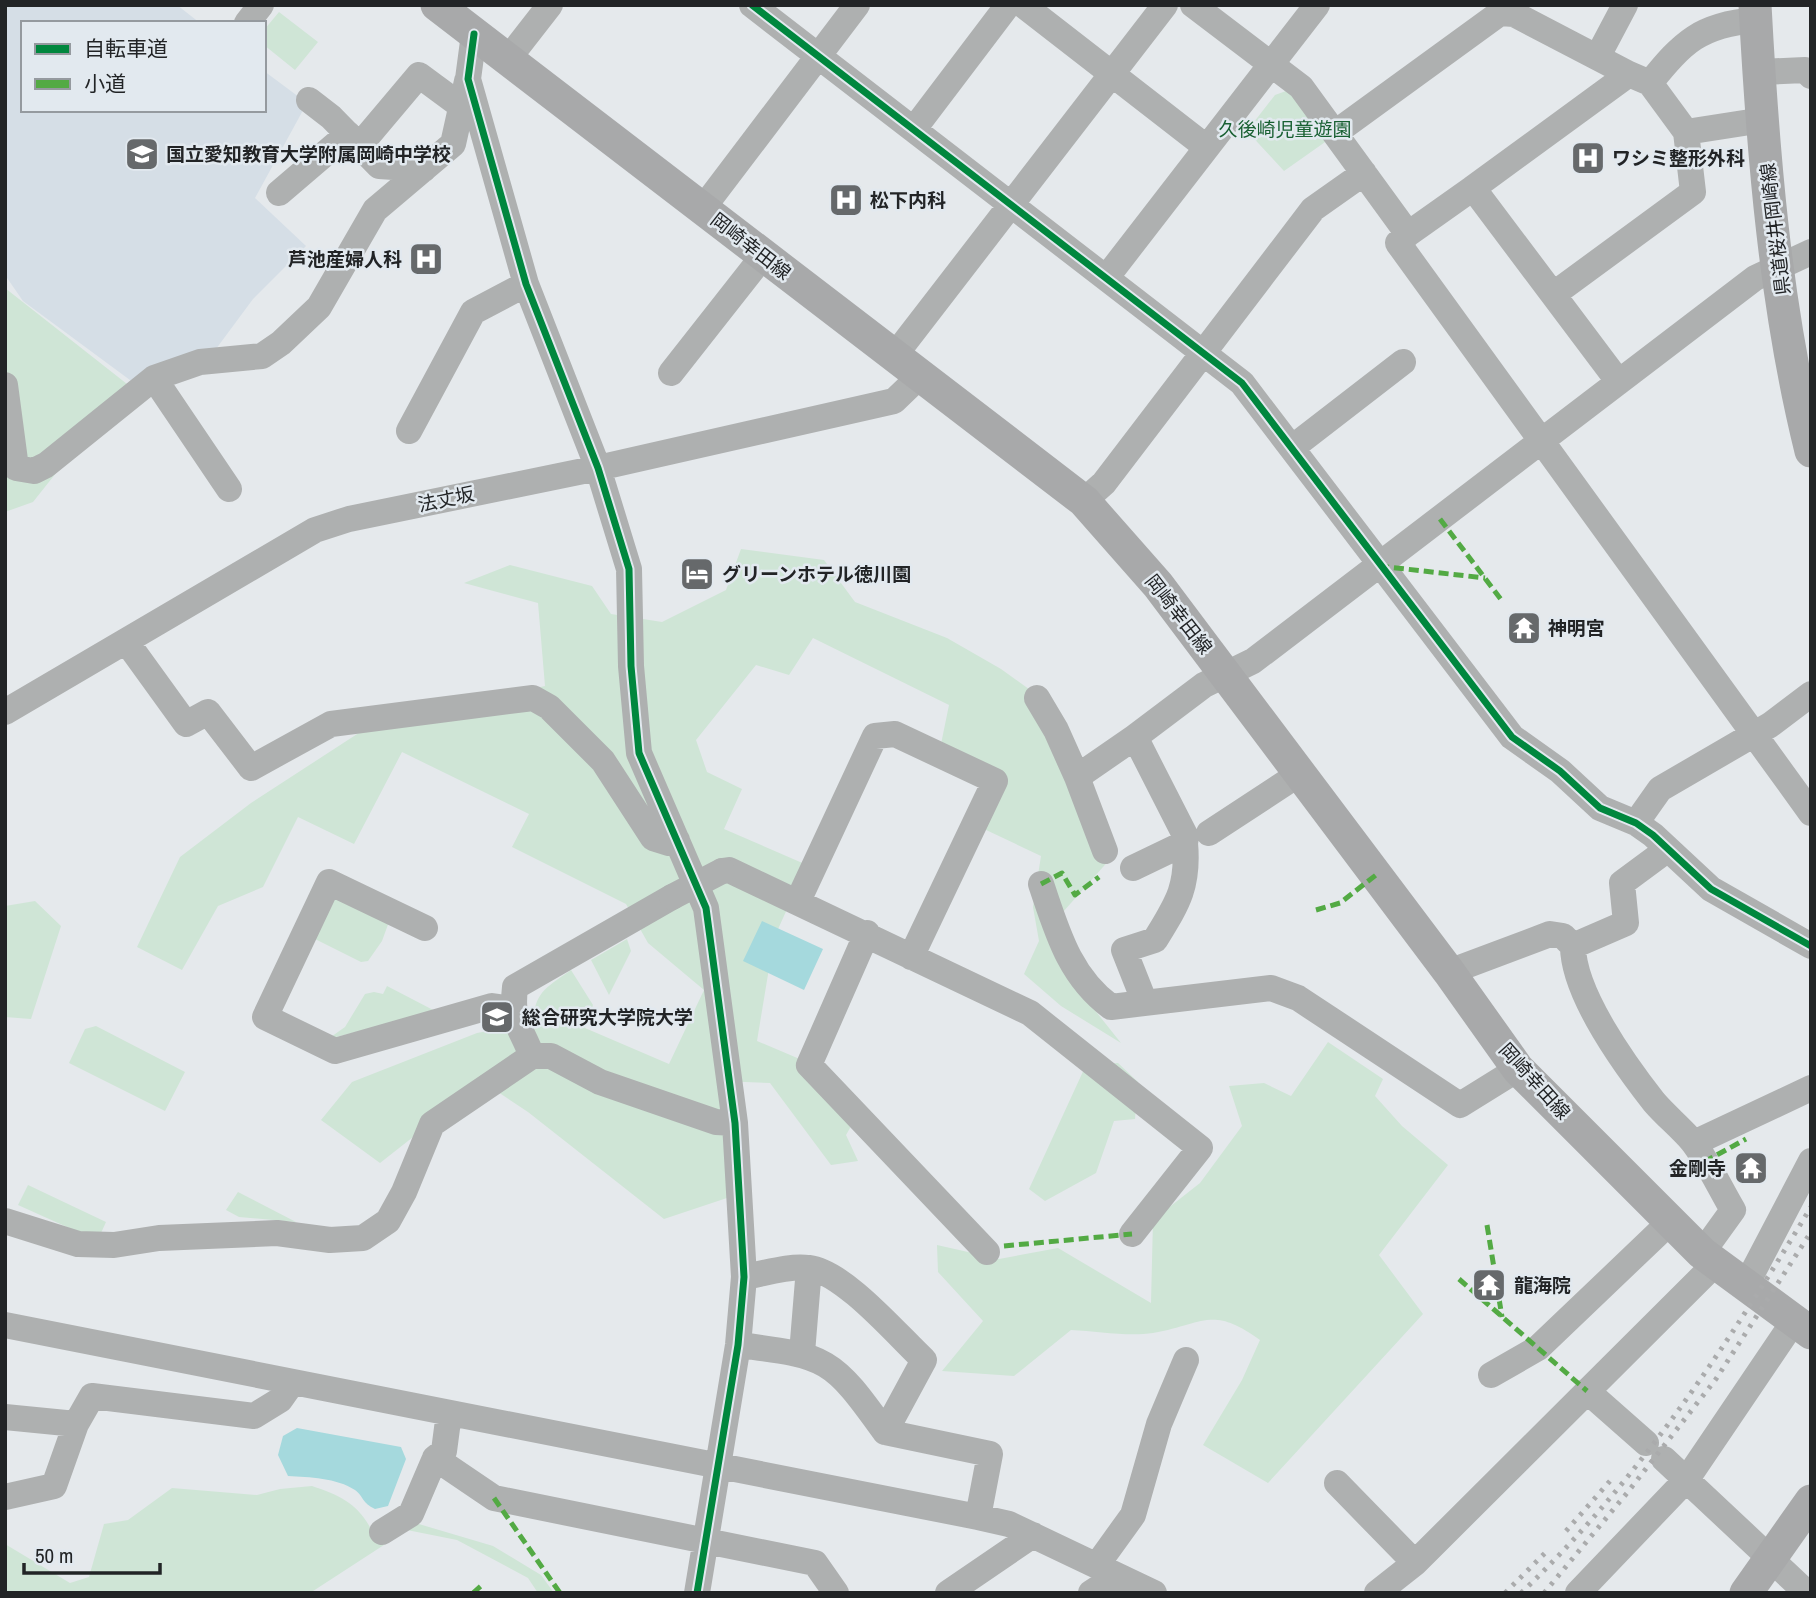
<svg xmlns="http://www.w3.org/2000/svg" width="1816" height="1598" font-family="'Archivo Narrow','Noto Sans JP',sans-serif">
<rect width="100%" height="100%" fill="#e5e9ec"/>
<path fill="#d5dee6" d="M5,5H177L200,23H23V110H264V71L307,103L255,198L306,246L253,299L213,353L134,383L23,301L5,275Z"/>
<path fill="#cfe5d6" d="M279,12L318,42L295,70L264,45V30Z
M1286,91L1296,95L1328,140L1284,171L1247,131L1275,95Z
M5,288L127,384L33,502L5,512Z
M741,549L824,560L855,602L947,638L1001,669L1040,697L1111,858L1047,930L1066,974L1121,1043L1061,1006L1024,974L1039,941L1033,907L1041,856L984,829L999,791L941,744L949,705L813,638L789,675L756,665L696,740L707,772L742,789L724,829L807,865L774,938L757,1041L802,1060L854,1121L846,1135L858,1161L831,1165L770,1083L720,1081L733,1196L664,1219L528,1112L483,1082L380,1163L321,1120L352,1082L477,1033L534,1022C533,992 549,986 571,970L593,1005L585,1028L669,1064L704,990L648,943L626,904L512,847L529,814L402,752L354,844L298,817L263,887L218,906L182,970L137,947L180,857L251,803L371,725L545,686L538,603L464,583L510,565L592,586L611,614L662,622L726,590Z
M335,892L390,919L382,941L368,961L361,962L313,938Z
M35,901L61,926L31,1019L5,1017V906Z
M627,939L631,951L609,995L591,960Z
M387,986L437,1012L328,1039L345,1027L365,994L374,992L383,994Z
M96,1026L185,1072L165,1111L69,1063L85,1029Z
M1328,1042L1383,1079L1375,1096L1402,1126L1448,1165L1379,1255L1423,1314L1268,1483L1203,1445L1242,1380L1260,1340C1212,1305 1204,1324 1153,1333C1128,1337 1097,1331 1071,1330L1014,1376L942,1371L983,1321L938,1272L937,1245L999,1259L1058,1248L1151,1303L1153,1220L1200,1183L1242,1126L1229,1086L1264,1083L1291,1096Z
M1118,1063L1138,1082L1135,1119L1114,1121L1096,1173L1045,1201L1029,1189L1086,1065Z
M28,1185L106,1222L101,1233L78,1232L18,1205Z
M238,1192L296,1222L239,1217L226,1210Z
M312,1486C342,1496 360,1505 374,1535L412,1522L493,1546L541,1575L554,1593H538L528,1578L457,1540L407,1530L310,1593H5V1544L70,1583L89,1577L104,1524L128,1520L172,1488L257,1495L280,1489Z"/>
<path fill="#a5d9dd" d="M762,921L823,949L804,990L743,961Z
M297,1428L401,1447L406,1459L388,1506L375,1509C362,1503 364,1497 355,1490C337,1478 309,1477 288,1476L278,1455L283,1436Z"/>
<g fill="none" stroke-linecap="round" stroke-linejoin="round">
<path stroke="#aeb0b0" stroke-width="26" d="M752,5L1242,383L1512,737L1560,771L1600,808L1636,823L1653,835L1711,889L1811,946
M1023,5L1206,147
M1193,5L1301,87L1408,234L1398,243L1811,813
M247,23L261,5
M474,34L468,79L526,284L598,468L629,569L631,666L639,753L706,908L735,1123L744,1277L738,1345L697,1593
M1598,56L1625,5
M508,59L550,5
M1761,72L1805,70L1811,76
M1650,83C1683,42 1700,25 1755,20
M309,100L331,117L379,166L424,169
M914,129L1008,5
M1335,133L1500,13L1514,14L1629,74
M360,145L419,75L461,106
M279,193L348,134
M703,208L857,5
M1408,234L1473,188
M1106,278L1317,5
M1554,294L1693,192L1686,132
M895,355L1165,5
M671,373L763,256
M154,378L229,489
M1618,381L1473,188L1629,74L1650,83L1686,132L1763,120
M5,385L16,468L34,471L46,465L154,378L200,362L262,356L281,343L319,307L375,210L453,144L467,81
M409,431L473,312L526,284
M1293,447L1403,362
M1084,501L1104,483L1313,209L1364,173
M126,641L186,724L208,712L251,768L331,724L533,698L549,707L603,761L653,838L669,843L677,840
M1037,698L1056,730L1077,777
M5,712L315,530L349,519L598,468L894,401L920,376
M1636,823L1660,789L1770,725L1811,694
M1209,833L1299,774
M1105,851L1077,777L1135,737
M1133,868L1185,843L1186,837L1135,737L1204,685L1253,661L1755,278L1811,252
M722,871L729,870L1030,1013L1200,1148L1132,1234
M1041,884C1057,931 1069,976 1111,1007L1271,988L1298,998L1460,1105L1518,1069
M798,901L875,736L895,734L995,781L911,957
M425,928L329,882L265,1017L335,1051L492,1006L513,1009
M867,933L809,1065L987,1252
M1573,946C1573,993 1625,1065 1654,1102C1666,1116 1680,1127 1692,1141C1706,1158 1721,1190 1733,1210L1702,1253
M1449,972L1550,934L1563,936L1573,946L1626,923L1622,883L1668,849
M1145,1003L1124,950L1155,940C1177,904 1189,887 1185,843
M532,1056C520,1025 511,1023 515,987L672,897
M1694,1143L1811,1088
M5,1221L78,1244L114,1245L159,1238L277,1233L330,1240L363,1238L388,1221L404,1192L432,1124L532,1056H551L600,1082L716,1122L735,1123
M744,1277C763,1274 789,1265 809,1268C844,1272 898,1336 924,1360L885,1432
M1745,1287L1811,1161
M5,1325L978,1517L1009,1524L1154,1593
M738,1345C828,1356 832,1358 885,1432L990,1454L978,1517
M802,1353L809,1268
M1491,1375L1538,1348L1670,1222
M1587,1391L1646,1443
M449,1413L444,1451L435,1458L494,1498L815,1563L836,1593
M5,1417L76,1424
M1664,1459L1807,1593
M1337,1483L1415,1563
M5,1497L54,1486L76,1424L92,1396L254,1416L280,1400L292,1383
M382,1532L411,1514L435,1458
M1097,1565L1133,1515L1159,1424L1186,1360
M948,1593L1033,1535
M1091,1593L1117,1576
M1377,1593L1415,1563L1715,1264
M1578,1593L1687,1479L1794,1321"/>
<path stroke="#a8a9aa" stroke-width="33" d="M437,5L1084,501L1158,585L1449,972L1518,1069L1702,1253L1811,1333
M1755,5C1763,154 1775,306 1811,451
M1746,1593L1811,1501"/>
<path stroke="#aaabac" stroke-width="5" stroke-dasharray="3.5 7" stroke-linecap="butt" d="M1566,1531L1610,1481
M1505,1593L1549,1549
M1521,1593C1638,1482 1728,1344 1811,1207
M1544,1593L1627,1493L1716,1379L1811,1232"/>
<path stroke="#aeb0b0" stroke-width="26" d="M672,897L722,871"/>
<path stroke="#53aa44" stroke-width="5" stroke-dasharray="10 5" stroke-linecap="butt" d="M1440,519L1503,602
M1379,566L1485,578
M1041,884L1062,873L1075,895L1099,877
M1316,910L1340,903L1376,875
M1704,1162L1746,1139
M1487,1225L1502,1317
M1004,1246L1132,1234
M1459,1279L1587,1391
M494,1498L560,1593
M473,1593L482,1585"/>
<g stroke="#e2e9ef" stroke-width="11">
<path id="cycleway" d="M752,5L1242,383L1512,737L1560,771L1600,808L1636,823L1653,835L1711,889L1811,946
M474,34L468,79L526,284L598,468L629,569L631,666L639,753L706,908L735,1123L744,1277L738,1345L697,1593"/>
</g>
<use href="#cycleway" stroke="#00873e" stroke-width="7"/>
</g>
<defs>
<g id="school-square" transform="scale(1.75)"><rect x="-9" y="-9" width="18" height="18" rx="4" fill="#66696b" stroke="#e2e9ef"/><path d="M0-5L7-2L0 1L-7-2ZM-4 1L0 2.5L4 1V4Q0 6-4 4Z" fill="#fff"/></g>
<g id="hospital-square" transform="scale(1.75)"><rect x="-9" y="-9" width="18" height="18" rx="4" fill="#66696b" stroke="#e2e9ef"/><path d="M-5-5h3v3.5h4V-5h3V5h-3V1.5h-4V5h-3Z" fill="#fff"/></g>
<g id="hotel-square" transform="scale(1.75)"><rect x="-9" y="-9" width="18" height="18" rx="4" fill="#66696b" stroke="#e2e9ef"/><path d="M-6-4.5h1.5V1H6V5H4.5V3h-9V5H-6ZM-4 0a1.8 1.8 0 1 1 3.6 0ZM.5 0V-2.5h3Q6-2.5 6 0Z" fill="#fff"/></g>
<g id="temple-square" transform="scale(1.75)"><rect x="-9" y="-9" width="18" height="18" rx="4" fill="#66696b" stroke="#e2e9ef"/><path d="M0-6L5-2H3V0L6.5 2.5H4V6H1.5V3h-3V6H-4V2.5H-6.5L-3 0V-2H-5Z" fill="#fff"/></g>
<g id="university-square" transform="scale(1.75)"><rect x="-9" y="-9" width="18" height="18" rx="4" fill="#66696b" stroke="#e2e9ef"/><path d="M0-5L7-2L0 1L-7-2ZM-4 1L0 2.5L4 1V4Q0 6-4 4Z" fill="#fff"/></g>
</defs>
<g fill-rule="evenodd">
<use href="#school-square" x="142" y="154"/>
<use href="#hospital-square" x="1588" y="158"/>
<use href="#hospital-square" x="846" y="200"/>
<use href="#hospital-square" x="426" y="259"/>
<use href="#hotel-square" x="697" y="574"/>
<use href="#temple-square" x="1524" y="628"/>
<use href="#university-square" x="497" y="1017"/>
<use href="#temple-square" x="1751" y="1168"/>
<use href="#temple-square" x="1489" y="1285"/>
</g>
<g text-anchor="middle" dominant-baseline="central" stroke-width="5" stroke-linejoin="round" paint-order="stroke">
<g font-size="19" fill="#186032" stroke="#e2e9ef">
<text x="1285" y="129">久後崎児童遊園</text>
</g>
<g font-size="19" font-weight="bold" fill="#222426" stroke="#e2e9ef" text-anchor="start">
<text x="166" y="154">国立愛知教育大学附属岡崎中学校</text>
<text x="1612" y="158">ワシミ整形外科</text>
<text x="870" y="200">松下内科</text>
<text x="402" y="259" text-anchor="end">芦池産婦人科</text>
<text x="722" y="574">グリーンホテル徳川園</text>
<text x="1548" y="628">神明宮</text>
<text x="522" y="1017">総合研究大学院大学</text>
<text x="1726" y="1168" text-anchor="end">金剛寺</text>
<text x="1514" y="1285">龍海院</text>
</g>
<g font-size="19" fill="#222426" stroke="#e2e9ef">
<text transform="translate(1775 229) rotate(-97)">県道桜井岡崎線</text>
<text transform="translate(751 246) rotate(38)">岡崎幸田線</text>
<text transform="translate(446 499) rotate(-12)">法丈坂</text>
<text transform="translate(1179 614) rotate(52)">岡崎幸田線</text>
<text transform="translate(1535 1081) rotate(48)">岡崎幸田線</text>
</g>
</g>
<rect width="1816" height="1598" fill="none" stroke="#222426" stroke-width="14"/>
<rect x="21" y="21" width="245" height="91" fill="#e2e9ef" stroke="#959a9f" stroke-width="2"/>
<rect x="35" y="44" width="35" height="10" fill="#00873e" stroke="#959a9f" stroke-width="2"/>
<text x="84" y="56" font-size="21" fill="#222426">自転車道</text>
<rect x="35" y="79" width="35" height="10" fill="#53aa44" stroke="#959a9f" stroke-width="2"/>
<text x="84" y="91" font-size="21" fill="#222426">小道</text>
<path d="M24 1563v10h136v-10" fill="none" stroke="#222426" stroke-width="3.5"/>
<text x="35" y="1563" font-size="21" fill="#222426" stroke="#e2e9ef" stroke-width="5" paint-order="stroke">50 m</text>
</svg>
